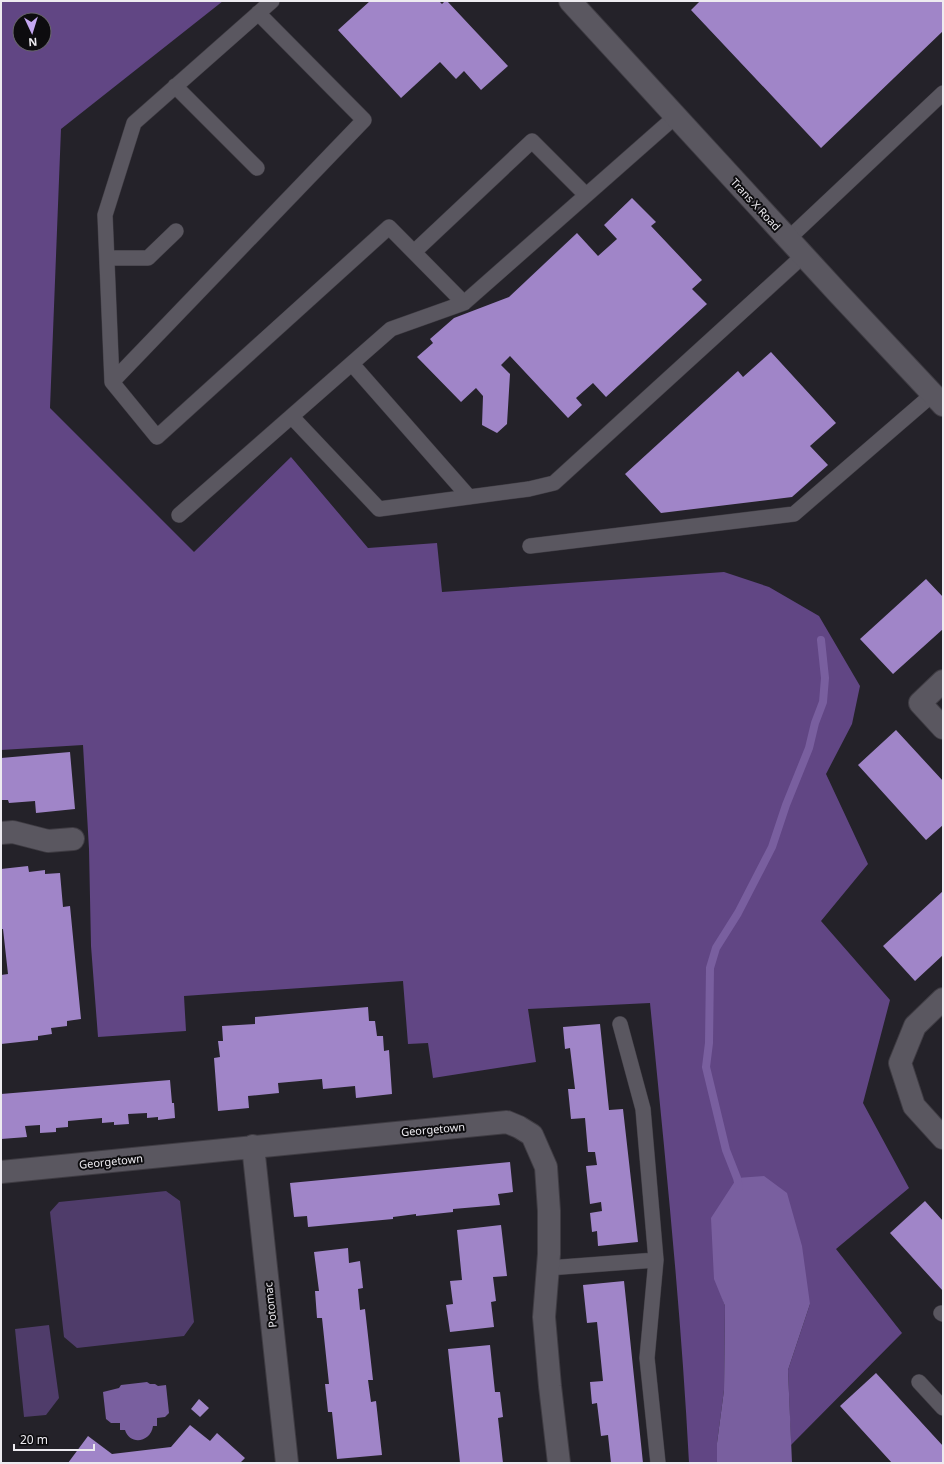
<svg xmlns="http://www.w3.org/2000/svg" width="944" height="1464" font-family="'Noto Sans',sans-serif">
<rect width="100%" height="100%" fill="#242229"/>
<path fill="#4f3c6a" d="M166,1191L180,1201L194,1322L184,1336L77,1348L64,1337L50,1212L59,1202Z
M49,1325L59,1398L46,1415L24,1417L15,1329Z"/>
<path fill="#614684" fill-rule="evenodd" d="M1,1H223L61,129L50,408L194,552L291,457L368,548L437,543L442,592L724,572L769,587L819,616L860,686L852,724L826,774L868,864L821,921L890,1000L863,1103L909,1188L836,1249L902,1333L791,1445L788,1370L810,1304L714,1273L725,1306L724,1390L717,1443V1463H689C681,1309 665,1156 650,1003L528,1009L536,1062L433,1078L428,1043L408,1044L403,981L184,996L186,1031L98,1037L91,946L89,849L83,745L1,750ZM20,20H44V44H20Z"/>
<path fill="#795f9f" d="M764,1176L787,1193L802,1246L810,1304L788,1370L792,1463H717V1443L724,1390L725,1306L714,1279L711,1218L737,1178Z
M147,1382L150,1384H155L158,1386L166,1385L169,1413L165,1417L157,1418V1426H153C151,1442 130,1446 125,1430H120V1423H111L106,1419L103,1392L119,1388L121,1385Z"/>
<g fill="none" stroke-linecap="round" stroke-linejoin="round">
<path stroke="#795f9f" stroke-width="8" d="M739,1187L737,1178L726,1150L706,1067L709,1043L710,968L716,948L738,913L772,847L786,805L809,748L815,723L823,702L825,678L821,640"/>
</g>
<path fill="#a085c8" d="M370,1H439L442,4L445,1H447L508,66L481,90L464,71L456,79L440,62L401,98L338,30Z
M700,1H943V31L821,148L691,10Z
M632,198L656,222L651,226L702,280L692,289L707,304L606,397L593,383L576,398L582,405L568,418L510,356L501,365L510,374L507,424L497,433L482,425L483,396L476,388L461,402L417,357L433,343L430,339L454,318L509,297L577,233L598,256L617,239L604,225Z
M771,352L836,423L810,446L828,465L792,497L661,513L625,474L738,371L743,377Z
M926,579L943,597V629L893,674L860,639Z
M896,730L943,781V825L926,840L858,765Z
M70,752L75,809L36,813L35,801L9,803L8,800H1V758Z
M28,866L29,872L45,870V874L60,873L63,907L70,906L81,1019L67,1021V1026L51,1028L52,1034L38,1036V1040L1,1044V975L8,974L3,929H1V869Z
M943,891V955L915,981L883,946Z
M368,1007L369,1021H375L377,1036H383L384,1051L389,1050L392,1094L356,1098L355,1086L323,1089L322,1079L278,1083L279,1093L248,1096L249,1108L218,1111L214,1058L220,1057L218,1041H223L222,1026L255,1024V1017Z
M600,1024L609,1110L623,1109L638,1242L598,1246L597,1231L592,1232L590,1213L602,1211L601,1202L590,1204L586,1166L597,1165L595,1152H588L585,1118L571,1119L568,1089H575L570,1048L565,1049L563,1027Z
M170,1080L172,1103H174L175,1118L158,1120V1117L147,1118V1113L128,1114L129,1124L114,1125V1122L102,1123V1118L68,1121V1127L56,1128V1132L40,1133V1125L25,1126L27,1137L1,1139V1094Z
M510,1162L513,1192L498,1194L500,1205L453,1209V1212L416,1216V1214L393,1217V1219L308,1227L307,1216L294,1217L290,1183Z
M925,1201L943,1221V1291L890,1233Z
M501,1225L507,1276L493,1277L496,1301L491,1302L494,1327L450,1332L446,1305L453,1304L450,1281L462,1280L457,1230Z
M348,1248L349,1263L360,1261L363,1288L358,1289L360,1310L365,1309L373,1380H368L371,1402L376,1401L382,1455L337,1459L332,1412H328L325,1384H329L322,1318H317L315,1291H319L314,1252Z
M624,1281L643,1463H611L608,1435L601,1436L597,1403L592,1404L590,1382L603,1381L597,1322L587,1323L583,1285Z
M490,1345L495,1392H500L503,1417L498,1418L503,1463H460L448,1349Z
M876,1373L943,1446V1463H892L840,1406Z
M199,1399L209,1408L200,1417L191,1409Z
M190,1425L210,1441L217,1433L245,1458L240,1463H68L88,1436L112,1454L171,1447Z"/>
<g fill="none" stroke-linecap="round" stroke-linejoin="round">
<g stroke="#3f3c43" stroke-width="16">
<path id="service" d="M272,1L134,123L105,215L112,382L157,437L389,227L464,303L676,116
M175,86L257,168
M788,239L943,93
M414,252L532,141L586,195
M107,258H148L176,231
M352,364L469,497
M112,382L364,120L258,13
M292,417L379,509L529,489L554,483L804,255
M179,515L391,329L464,303
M530,546L794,514L933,394
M620,1024L643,1109L656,1260
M548,1268L656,1260L647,1358L658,1463
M941,1313L943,1314
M919,1382L943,1408"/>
</g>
<g stroke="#3f3c43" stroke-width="24">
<path id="minor" d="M570,1L838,293L943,405
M943,681L920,703L943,728
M1,833L13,832L48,841L73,839
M943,999L915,1026L900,1063L914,1106L943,1138
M253,1146L287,1463
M1,1172L507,1122L519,1127L532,1135L546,1167L549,1211V1254L544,1317L550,1386L559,1463"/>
</g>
<use href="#service" stroke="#5a5760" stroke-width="15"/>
<use href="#minor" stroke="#5a5760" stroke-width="22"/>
</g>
<g text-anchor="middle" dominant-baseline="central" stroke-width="4" stroke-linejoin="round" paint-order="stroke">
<g font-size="11" fill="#edebf0" stroke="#0d0c0f">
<text transform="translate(756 204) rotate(47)">Trans X Road</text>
<text transform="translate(433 1129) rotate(-5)">Georgetown</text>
<text transform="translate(111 1161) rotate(-6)">Georgetown</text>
<text transform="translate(270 1305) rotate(-96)">Potomac</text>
</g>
</g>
<rect width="944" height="1464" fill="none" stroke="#edebf0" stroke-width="4"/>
<g transform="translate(32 32) rotate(176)"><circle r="19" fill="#0d0c0f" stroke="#676569"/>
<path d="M0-3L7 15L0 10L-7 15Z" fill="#c4a7f1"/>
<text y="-6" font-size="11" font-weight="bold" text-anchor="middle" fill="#edebf0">N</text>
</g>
<path d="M14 1444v6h80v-6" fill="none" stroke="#edebf0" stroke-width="2"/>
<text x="20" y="1444" font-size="12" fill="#edebf0" stroke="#0d0c0f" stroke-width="3" paint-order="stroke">20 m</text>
</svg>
